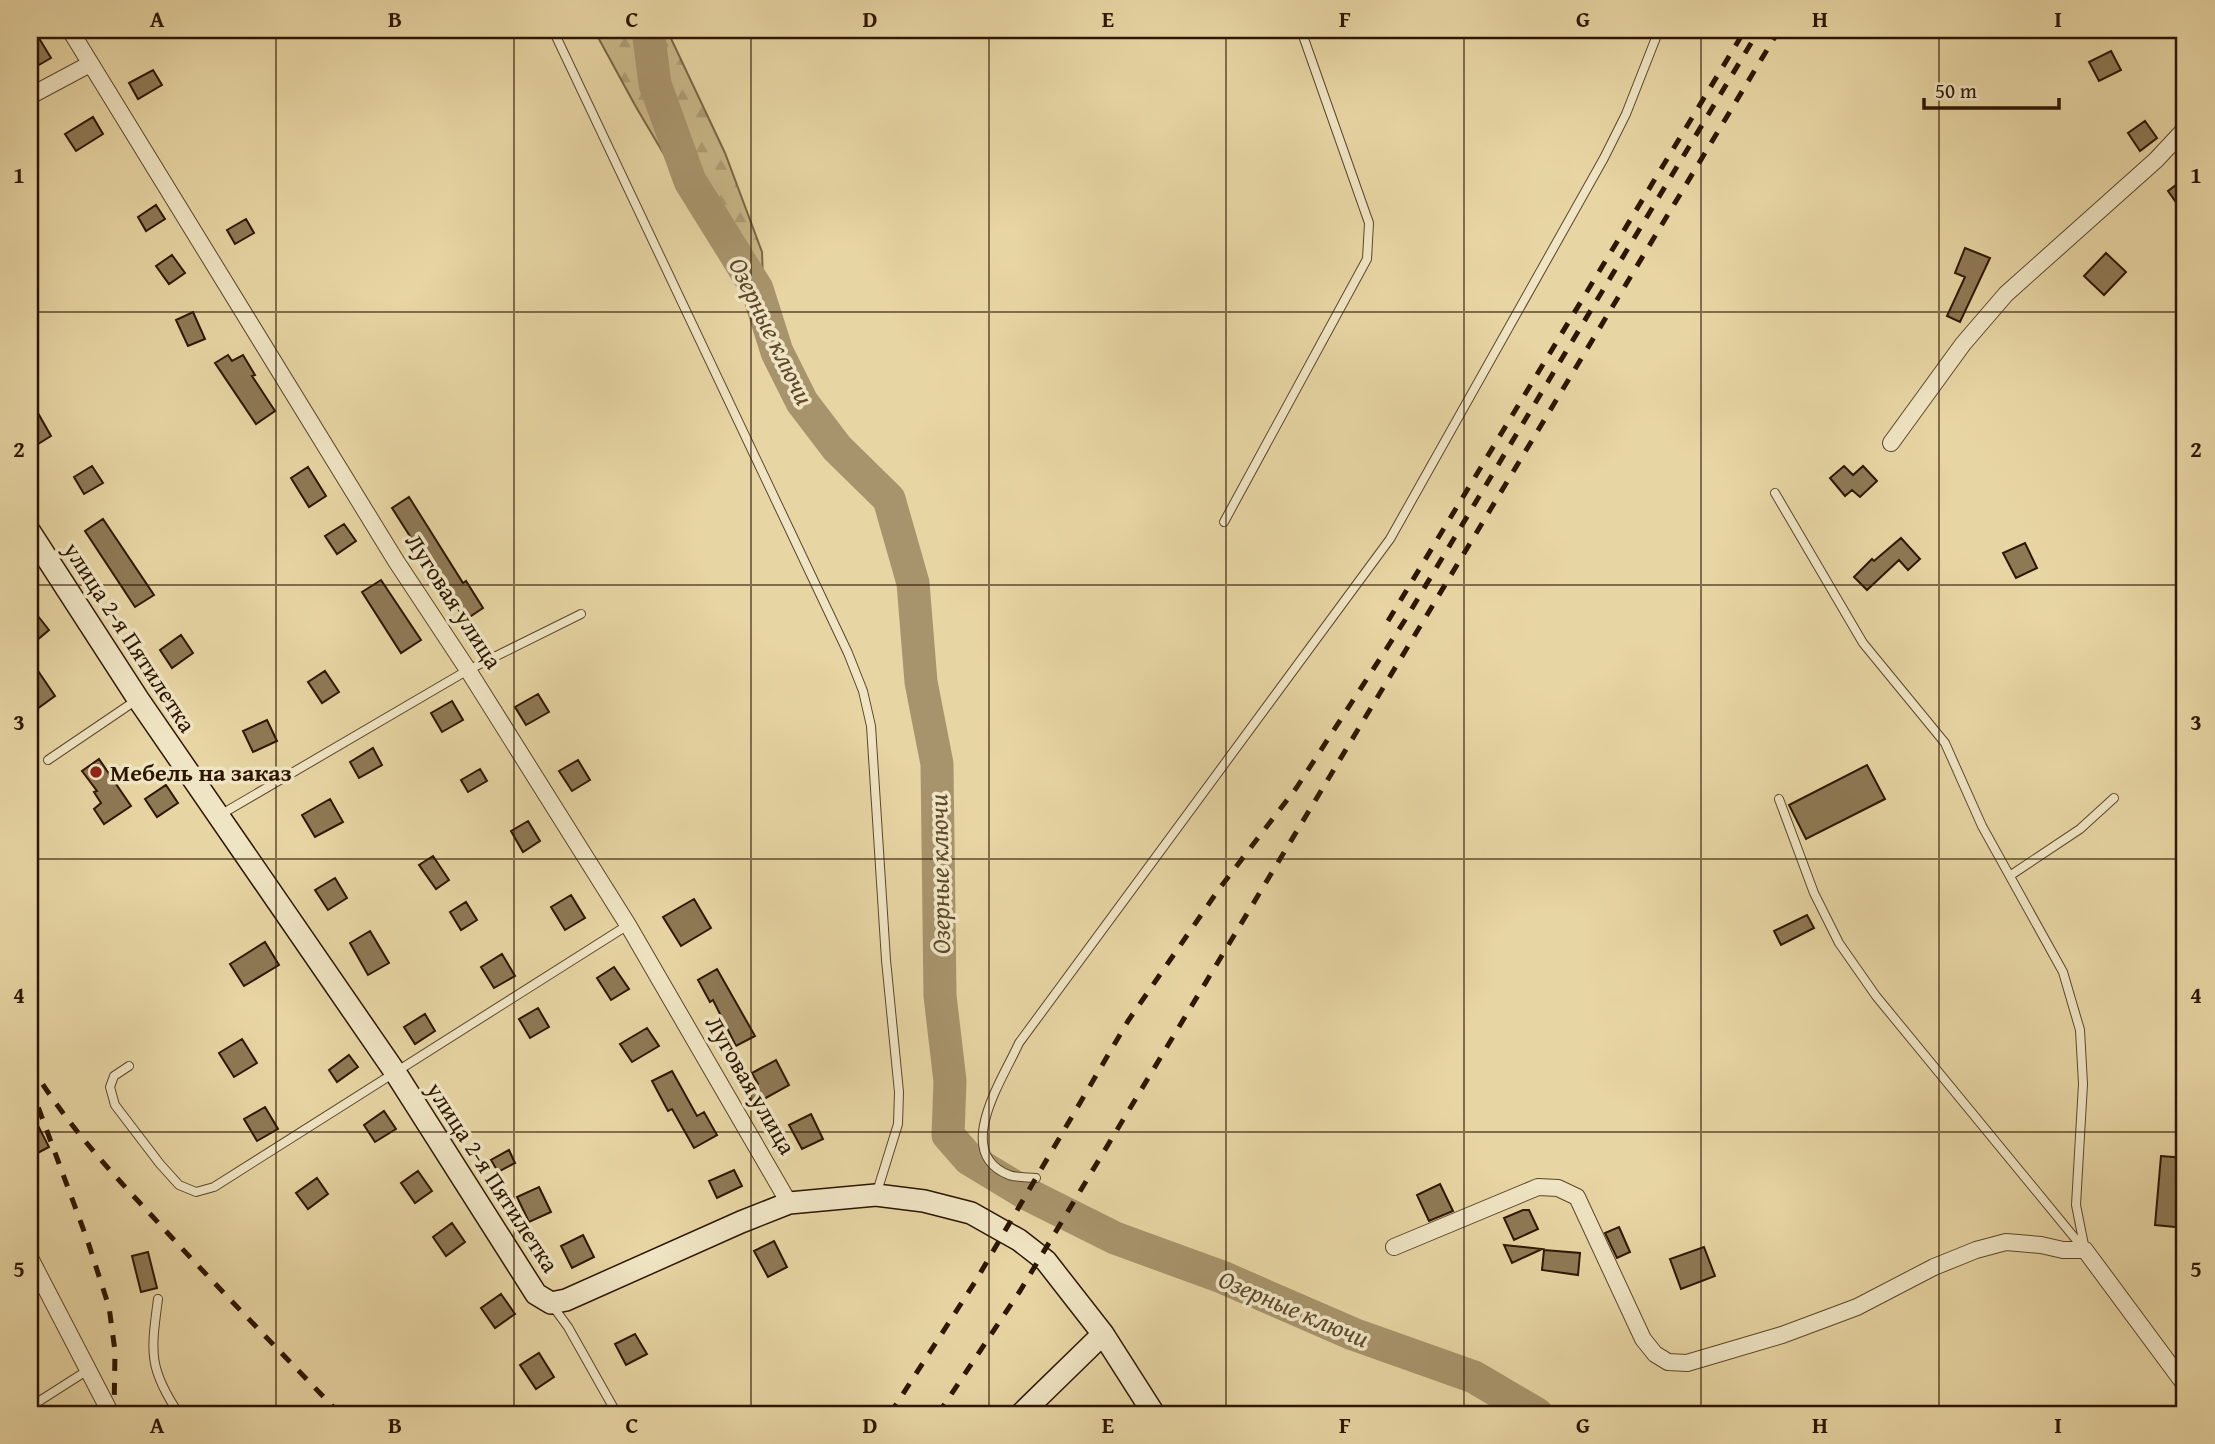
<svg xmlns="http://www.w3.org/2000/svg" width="2215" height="1444" font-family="'Gentium Book Plus',serif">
<defs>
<pattern id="forest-firs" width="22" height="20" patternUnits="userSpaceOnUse" patternTransform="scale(1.75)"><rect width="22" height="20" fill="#c7b587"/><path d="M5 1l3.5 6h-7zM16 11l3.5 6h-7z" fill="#ab9b73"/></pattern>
</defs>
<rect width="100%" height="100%" fill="#e7d5a3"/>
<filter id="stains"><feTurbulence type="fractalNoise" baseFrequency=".00286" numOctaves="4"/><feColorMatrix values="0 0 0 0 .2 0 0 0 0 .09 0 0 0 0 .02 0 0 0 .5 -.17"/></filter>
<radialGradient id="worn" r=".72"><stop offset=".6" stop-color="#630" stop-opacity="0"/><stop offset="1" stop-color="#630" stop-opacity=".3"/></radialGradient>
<path fill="url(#forest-firs)" stroke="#7a6644" stroke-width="2" d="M594,30H667L725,153L762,252L763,279L751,287L739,281L636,107Z"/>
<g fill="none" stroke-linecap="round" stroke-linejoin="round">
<path stroke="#a8946c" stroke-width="33" d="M648,30L655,84L690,181L757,289L777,352L802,402L837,448L889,499L913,583L921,682L937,764L940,996L950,1081L948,1135L969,1159L1025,1193L1115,1238L1222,1277L1353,1334L1474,1377L1537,1414"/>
</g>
<path fill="#8e7955" stroke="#2d1600" stroke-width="2" d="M30,30H34L51,58L30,70Z
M2111,51L2121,70L2099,81L2089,62Z
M153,70L162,85L138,99L129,83Z
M93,117L103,134L76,151L65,134Z
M2145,121L2157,138L2140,151L2128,133Z
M2185,178V215L2168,191Z
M156,205L165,219L146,231L138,217Z
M246,219L254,233L235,244L227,230Z
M1965,248L1990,258L1960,322L1947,316L1965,277L1955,273Z
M2106,253L2126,272L2104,295L2084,276Z
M172,255L185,273L169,284L156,266Z
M193,312L205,339L188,346L176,320Z
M228,355L232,361L243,355L255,375L252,376L275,411L256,424L215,363Z
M30,399L51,436L30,449Z
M92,466L103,483L84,494L74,477Z
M1844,466L1853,475L1863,466L1877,481L1860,497L1852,490L1845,496L1830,478Z
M308,467L326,496L309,507L291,478Z
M409,497L463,583L466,581L483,608L465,620L448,592L451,590L433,562L426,567L417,554L420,552L392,508Z
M103,519L154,595L135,607L85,531Z
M344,524L356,541L337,554L325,536Z
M1901,538L1920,559L1908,570L1899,560L1867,590L1854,577L1872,559L1874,561Z
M2025,543L2037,568L2016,578L2003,553Z
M381,580L421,640L401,653L362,592Z
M30,606L49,630L30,646Z
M181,635L193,653L172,668L160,650Z
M30,659L55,696L30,714Z
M325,671L339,692L322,703L308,682Z
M538,694L549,712L526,725L515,707Z
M452,701L463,720L442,732L431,713Z
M267,720L277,741L253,752L243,731Z
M373,748L382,765L359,778L350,762Z
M99,759L131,806L104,824L94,809L101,803L94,792L97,791L82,771Z
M578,760L590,780L572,791L559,771Z
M1867,765L1885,799L1806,839L1789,805Z
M480,769L487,781L468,792L461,780Z
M166,785L178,803L157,817L145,799Z
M330,799L343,822L315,837L302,815Z
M528,821L540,841L523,852L511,831Z
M433,856L449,880L436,889L419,865Z
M335,878L347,898L328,910L315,890Z
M571,895L585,918L565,930L551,907Z
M694,899L711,928L681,946L663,917Z
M466,902L477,920L461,930L450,912Z
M1807,915L1814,928L1781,945L1774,931Z
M370,931L389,963L368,975L350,943Z
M265,942L279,965L244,986L230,964Z
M502,954L515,976L494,988L481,967Z
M614,967L629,989L611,1000L597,978Z
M717,969L755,1036L736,1046L713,1000L710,1002L698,980Z
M538,1008L549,1027L530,1038L519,1019Z
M425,1014L435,1031L415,1044L404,1027Z
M647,1028L659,1046L632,1062L620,1044Z
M242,1039L257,1063L234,1077L219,1053Z
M349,1055L358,1067L337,1082L329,1070Z
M776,1060L789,1085L753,1105L746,1091L758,1084L752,1073Z
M672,1071L697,1116L704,1112L717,1135L694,1148L672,1109L668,1111L652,1081Z
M265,1107L278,1129L257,1141L244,1119Z
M30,1110L49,1147L30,1157Z
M384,1111L396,1129L375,1142L364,1125Z
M811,1114L823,1139L802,1149L789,1125Z
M509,1150L515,1163L498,1172L491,1160Z
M2161,1156L2185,1158V1228L2155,1225Z
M734,1170L742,1186L717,1198L709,1181Z
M418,1171L432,1191L415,1203L401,1183Z
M317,1178L328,1194L308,1209L296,1193Z
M1440,1184L1453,1211L1429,1221L1417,1195Z
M539,1187L551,1212L529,1222L517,1197Z
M1523,1210H1529L1538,1229L1514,1240L1504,1218Z
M452,1223L465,1242L446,1256L433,1237Z
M1619,1227L1630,1252L1617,1258L1605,1233Z
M583,1235L594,1257L572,1268L561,1246Z
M774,1241L787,1267L768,1277L754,1251Z
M1504,1245L1542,1249L1512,1263Z
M1704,1247L1715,1276L1681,1289L1670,1259Z
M1544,1250L1580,1253L1578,1275L1542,1270Z
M148,1252L157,1288L141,1292L132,1256Z
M501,1294L515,1314L495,1328L481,1308Z
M635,1334L647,1354L626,1365L615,1344Z
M539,1353L554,1377L536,1389L520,1365Z"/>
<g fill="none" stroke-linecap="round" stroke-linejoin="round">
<g stroke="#5c4629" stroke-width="10">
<path id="lane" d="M553,30L848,653L863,691L871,726L886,960L899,1092L898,1124L876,1195
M1775,493L1863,643L1945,743L1982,826L2063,972L2080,1030L2083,1084L2076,1205L2085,1250
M1224,522L1367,259L1369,223L1301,30
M48,760L138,699
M1779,799L1814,893L1839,943L1876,996L2083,1248
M220,815L468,670L581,614
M2011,875L2080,829L2114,798
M129,1066L114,1076L110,1087L115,1105L160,1164L179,1185L196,1192L214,1187L628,925
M1036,1178C1028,1177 1017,1178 1009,1175C952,1153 1003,1079 1019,1043L1390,539L1604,158L1626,114L1659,30
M158,1299C151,1352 148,1368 179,1414
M552,1305L568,1327L617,1414
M30,1407L88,1370"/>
</g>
<g stroke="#5c4629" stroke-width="18">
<path id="street" d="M70,30L396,561L468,670L628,925L789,1203
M30,96L90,64
M1891,443L1963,344L2006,294L2156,160L2185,129
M1394,1247L1538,1187L1558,1188L1577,1197L1643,1339L1655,1354L1668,1362L1687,1363L1782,1335L1857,1307L1934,1267L1976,1250L2006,1242L2041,1245L2063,1250H2085L2185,1385
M30,1258L111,1414"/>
</g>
<g stroke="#2d1600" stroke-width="24">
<path id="secondary" d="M30,532L138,699L395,1072L536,1294L551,1303L566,1300L741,1222L789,1203L876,1195L924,1201L971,1213L1019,1240L1046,1261L1103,1334L1154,1414
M1021,1414L1103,1334"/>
</g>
<use href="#lane" stroke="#efe4c3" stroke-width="8"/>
<use href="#street" stroke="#efe4c3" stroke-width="16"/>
<use href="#secondary" stroke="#efe4c3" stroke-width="21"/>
<path stroke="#2d1600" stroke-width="5" stroke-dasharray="12 12" stroke-linecap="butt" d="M1388,621L1745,30
M30,1064C64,1121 108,1169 153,1217C214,1284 278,1349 340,1414
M30,1085L87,1239L109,1307L115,1351L114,1414
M890,1414L975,1282L1128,1021L1219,889L1297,787L1405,620L1759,30
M938,1414L1020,1291L1779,30"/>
</g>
<path fill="none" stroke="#2d1600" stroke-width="2" stroke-opacity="0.55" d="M276,30V1414M514,30V1414M751,30V1414M989,30V1414M1226,30V1414M1464,30V1414M1701,30V1414M1939,30V1414M30,312H2185M30,585H2185M30,859H2185M30,1132H2185"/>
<circle fill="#8f2418" stroke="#efe4c3" stroke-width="2.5" cx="96" cy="772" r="7"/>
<g text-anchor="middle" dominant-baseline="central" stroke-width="7" stroke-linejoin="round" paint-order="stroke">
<g font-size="24" fill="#2d1600" stroke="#efe4c3">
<text transform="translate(454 601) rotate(57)">Луговая улица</text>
<text transform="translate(130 637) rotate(57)">улица 2-я Пятилетка</text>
<text transform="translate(751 1085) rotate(60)">Луговая улица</text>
<text transform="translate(493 1177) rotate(57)">улица 2-я Пятилетка</text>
</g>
<g font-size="24" font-weight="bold" fill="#2d1600" stroke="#efe4c3" text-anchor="start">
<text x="110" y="772">Мебель на заказ</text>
</g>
<g font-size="26" font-style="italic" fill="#5e482b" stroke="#efe4c3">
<text transform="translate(772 331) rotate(64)">Озерные ключи</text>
<text transform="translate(939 874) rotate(-91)">Озерные ключи</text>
<text transform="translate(1294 1308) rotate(23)">Озерные ключи</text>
</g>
</g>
<rect width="2215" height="1444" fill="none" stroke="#e7d5a3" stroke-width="77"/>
<path d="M1924 98v10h135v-10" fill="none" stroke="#2d1600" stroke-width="3.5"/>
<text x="1935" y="98" font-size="21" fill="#2d1600" stroke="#efe4c3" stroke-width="5" paint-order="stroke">50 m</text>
<rect x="38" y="38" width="2138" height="1368" fill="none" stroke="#2d1600" stroke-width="2.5"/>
<g font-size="23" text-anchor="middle" font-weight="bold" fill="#2d1600">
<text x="157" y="27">A</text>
<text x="395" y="27">B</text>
<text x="632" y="27">C</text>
<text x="870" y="27">D</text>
<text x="1108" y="27">E</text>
<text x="1345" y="27">F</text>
<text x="1583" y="27">G</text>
<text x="1820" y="27">H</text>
<text x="2058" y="27">I</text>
<text x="19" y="183">1</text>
<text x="2196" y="183">1</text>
<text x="19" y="457">2</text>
<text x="2196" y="457">2</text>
<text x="19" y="730">3</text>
<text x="2196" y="730">3</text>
<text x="19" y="1003">4</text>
<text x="2196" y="1003">4</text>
<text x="19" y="1277">5</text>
<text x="2196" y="1277">5</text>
<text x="157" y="1433">A</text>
<text x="395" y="1433">B</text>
<text x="632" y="1433">C</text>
<text x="870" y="1433">D</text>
<text x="1108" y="1433">E</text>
<text x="1345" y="1433">F</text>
<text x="1583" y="1433">G</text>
<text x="1820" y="1433">H</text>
<text x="2058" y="1433">I</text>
</g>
<rect width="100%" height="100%" filter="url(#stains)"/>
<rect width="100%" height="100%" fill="url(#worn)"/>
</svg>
